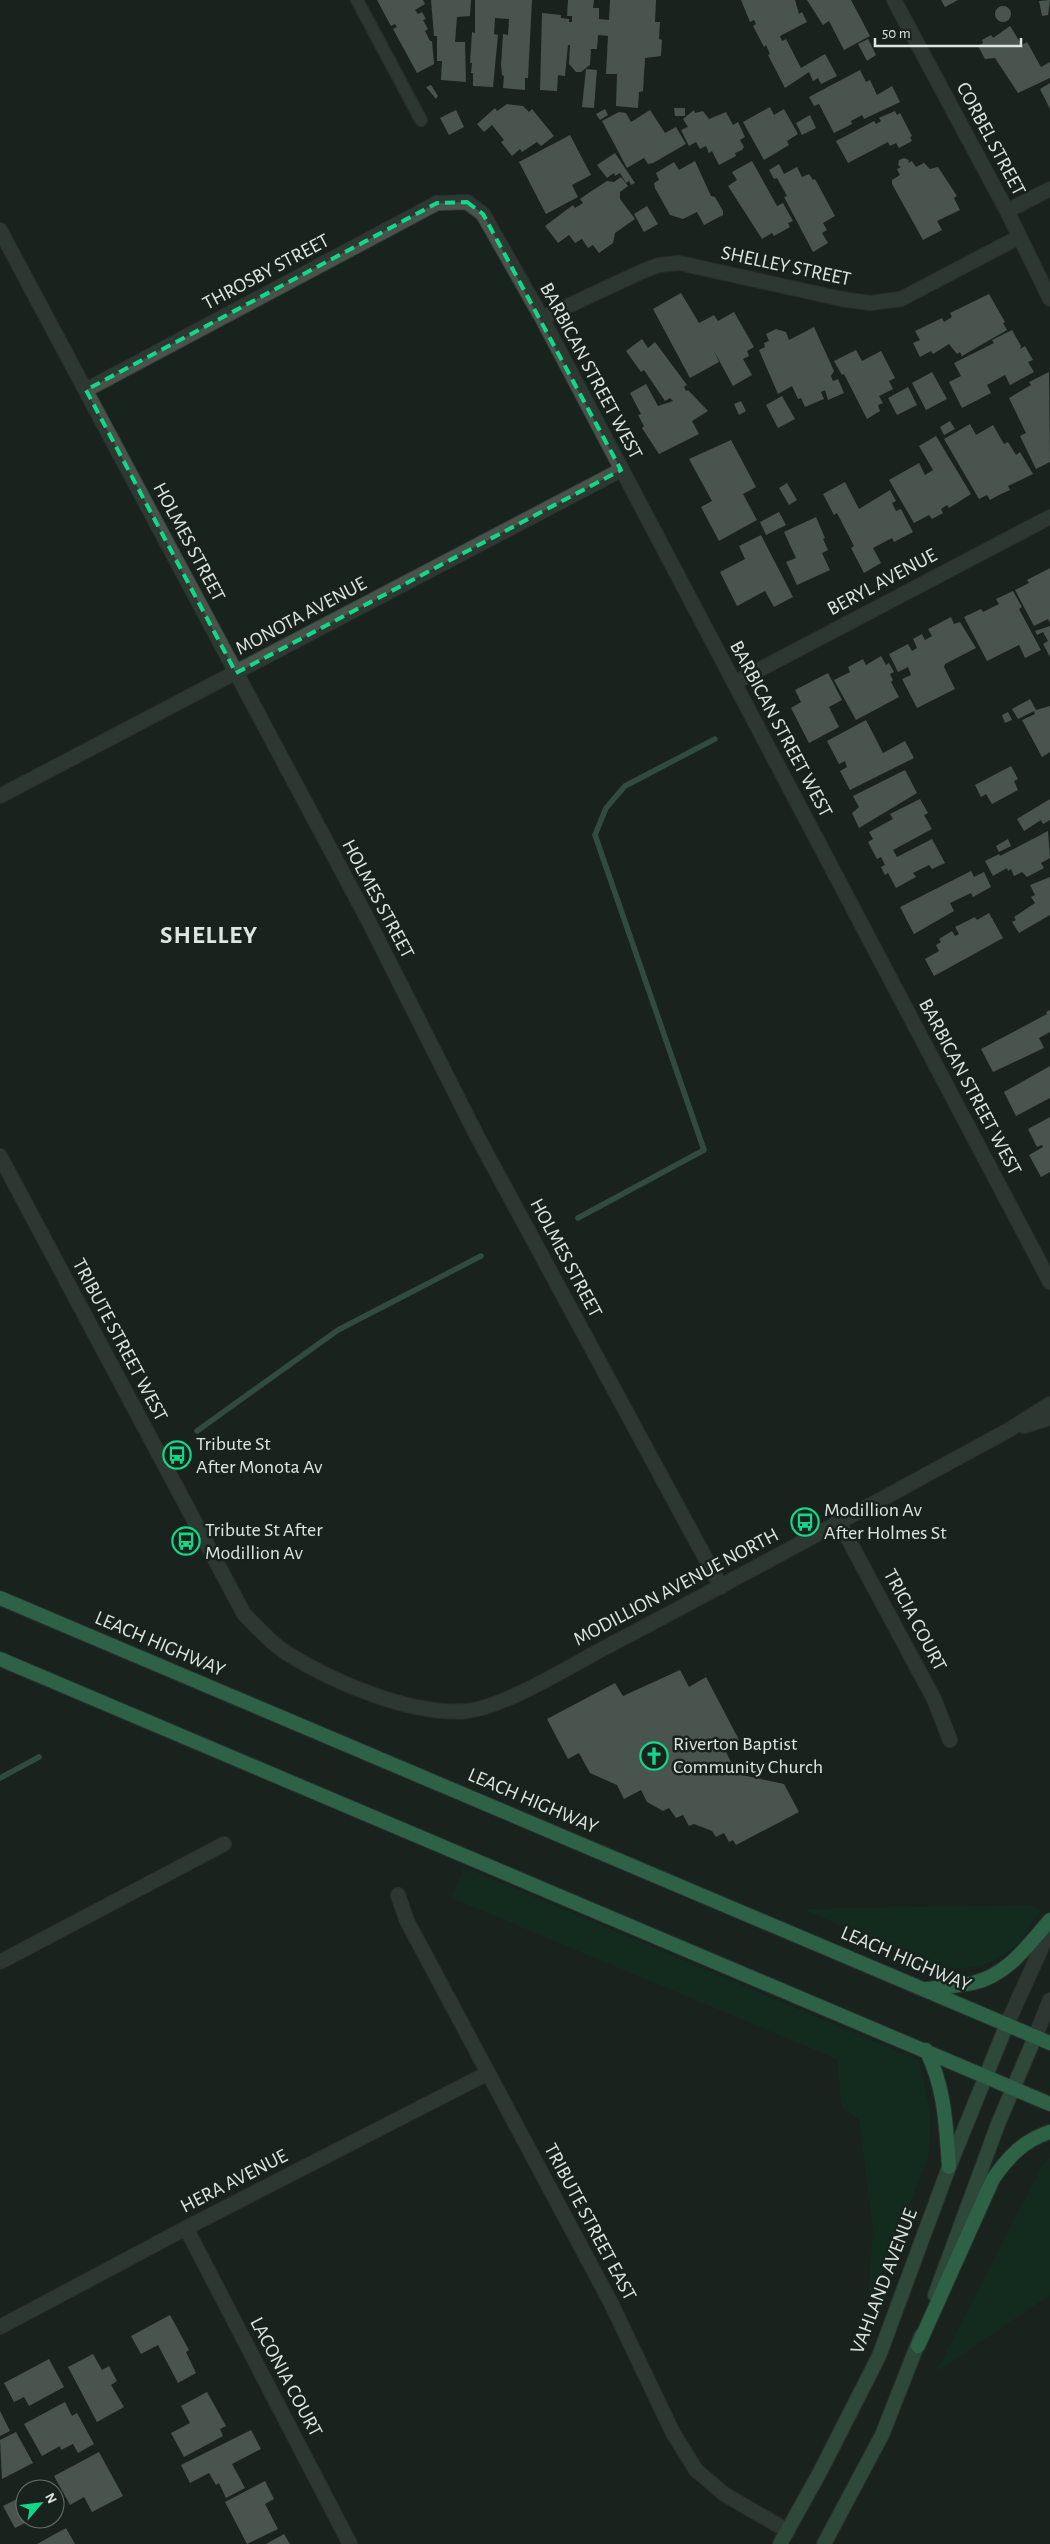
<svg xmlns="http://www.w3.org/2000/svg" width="1050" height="2544" font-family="'Alegreya Sans',sans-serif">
<rect width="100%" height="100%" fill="#19231d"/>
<path fill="#0d3723" d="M464,1867L918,2060L930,2110L929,2154L868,2309L873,2227L859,2119L842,2108L837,2059L452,1898Z
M1030,1905L1040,1910C1032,1922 1024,1939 1013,1948C988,1968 963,1972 933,1965L803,1909Z
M1050,2158V2295L936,2372L1043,2165Z"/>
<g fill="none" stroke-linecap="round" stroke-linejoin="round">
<path stroke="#517c68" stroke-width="5.5" d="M578,1218L704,1150L595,835L606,808L625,786L715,739
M197,1431L338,1330L481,1256
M0,1778L39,1757"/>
</g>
<path fill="#849089" d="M377,0H423L425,4L415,10L418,14L422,12L426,19L423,20L428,29L425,31L430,41H432L434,64L417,73L393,29L397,27L395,24L391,26Z
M431,0H471L470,16L457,17L455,42H465L466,82L441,80L442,61H437V36H434Z
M475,0H532L528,78H525V90L503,88L504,76L502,75L501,65L503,34L508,35L509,19L495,18L494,34L498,35L493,87L473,86V73H471L472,63H470L472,32L475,33Z
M568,0H594L593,8H599V19L609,20L610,0H656L655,22H660L659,39L662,40L661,56L645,58L643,91L639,92L638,108L616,106L617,74H606L608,36L598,35L597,49H591L590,65L581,72H576L569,64L570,45H568L565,76L558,75L557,91L540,90L542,13L561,15V18L569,19V22H572V16H567Z
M741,0H795L799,14L802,12L807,22L780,36L782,41L786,39L801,68L825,54L837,76L821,84L818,78L813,81L809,72L785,88L768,55L770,54L766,45L764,47L753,26L756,24L754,20L750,22Z
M807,0H851L870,36L844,50L829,21L823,25Z
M941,0H958L945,7Z
M1050,0L1048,15L1042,16L1039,1Z
M995 14a8 8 0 1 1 16 0a8 8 0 1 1-16 0Z
M1010,26L1022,45L1027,42L1041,67L1050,62V78L1018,93L995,58L985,59L978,46L983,43L982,40L991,35L993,38Z
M868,39L876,55L867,61L858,44Z
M586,69L597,70L594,108L582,107Z
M860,70L866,82L870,80L877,95L892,86L900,102L864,119L862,115L851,121L852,124L834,133L819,104L814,106L809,97Z
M1050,83V109L1040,89Z
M431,85L438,96L436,99L426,87Z
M507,104L523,106L529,112L532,109L554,136L541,146L537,142L522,152L520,149L512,156L501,142L504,140L492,125L484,132L477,124L495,108L497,111Z
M770,107L774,115L784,109L798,134L787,141L789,145L764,160L743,122Z
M674,108H685V116H675Z
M605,109L608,115L600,120L596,114Z
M456,110L464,127L449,135L440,118Z
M650,110L665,133L676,127L686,144L653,163L648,164L644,158L627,168L602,121L619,112L626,113L631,122Z
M694,110L695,113L703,111L709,119L726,112L733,125L738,122L745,137L740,140L744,147L742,150L735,153L736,156L719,165L712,151L709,153L706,146L700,149L696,142L689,146L681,130L688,127L683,119Z
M895,111L897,115L900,113L912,136L910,137L912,141L899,148L896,143L890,146L888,142L848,163L836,141L874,121L876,124L881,121L879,118Z
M810,115L816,128L802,135L796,123Z
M570,135L591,175L572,185L578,197L546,214L519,162Z
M615,153L635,183L631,185L629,181L626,183L620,173L615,176L614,173L607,178L597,165Z
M904,158L909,160L908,163L912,161L916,167L924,163L930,169L938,167L957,196L954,198L960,210L937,221L942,230L923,240L892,184V180L900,175L897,169L901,167L898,165L899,160Z
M695,161L711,196L715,197L723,211V215L704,225L697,212L683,219L670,215L655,188L654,183L659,180L656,173L674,162L679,170Z
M752,161L777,206L783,203L793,221L788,223L790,227L774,236L772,233L762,239L728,186L737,180L732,172Z
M779,164L784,174L797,167L802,177L809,174L813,180L815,179L835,216L823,223L827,230L822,233L828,243L813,252L784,197L787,196L777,178L774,179L769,170Z
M621,177L628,186L620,192V199L635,219L615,233L613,243L599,253L593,245L588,248L582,239L575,243L569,235L558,243L545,226L573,205L575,208L583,203L580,199L590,192L607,181L614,182Z
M647,206L658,224L644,232L634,214Z
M681,293L699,323L714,315L718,321L734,312L754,347L747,351L749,356L743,359L752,375L733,386L714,351L719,362L690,378L653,309Z
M989,294L1005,322L1003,323L1007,330L962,356L960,352L957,354L949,344L933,354L931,351L920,357L913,343L920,340L915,331L942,318L944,322L952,317L950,313Z
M814,327L834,371L831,376L833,381L838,379L844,393L828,400L825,390L821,392L824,399L805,407L801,398L798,399L792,386L778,394L759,350L765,347L764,343L769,341L766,334L776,329L786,332L789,340Z
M1012,330L1021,346L1020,349L1025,346L1033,360L1028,362L1034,372L1010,385L1005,375L987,385L991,393L962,408L949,382L961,376L954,363L994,343L992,340Z
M642,339L648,348L655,342L687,385L684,387L686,391L688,390L708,411L692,421L699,434L659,454L642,428L644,426L638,415L641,414L630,393L646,384L658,406L673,401L670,398L665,401L644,370L641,372L626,351Z
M856,350L862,361L881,351L895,378L889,381L893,389L879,396L883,403L878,405L880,411L867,419L844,374L842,375L834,361Z
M932,372L947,399L926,410L912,383Z
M1049,372L1050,462L1036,469L1020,436L1026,433L1009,398L1031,385L1029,382Z
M908,387L917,405L897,415L888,398Z
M782,396L795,419L778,428L766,405Z
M741,401L746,411L739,415L734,404Z
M950,421L955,429L944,435L940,427Z
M970,424L976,435L993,425L1004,444L1008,442L1016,455L1020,452L1033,474L1008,486L1010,490L999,495L990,500L987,495L979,499L944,439Z
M936,436L971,494L949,508L947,505L941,509L943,513L932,519L929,515L914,523L889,480L919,463L925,475L933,470L919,446Z
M731,440L756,487L743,494L757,520L719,541L701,507L712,501L689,459Z
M845,482L859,509L890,490L896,501L892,503L896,511L901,509L913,532L894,542L892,538L873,548L881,563L864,573L851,548L854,546L837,513L834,515L823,494Z
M787,483L797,500L789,505L779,488Z
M779,512L786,525L766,535L760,522Z
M816,517L825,538L823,539L828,550L822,553L830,570L797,585L786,562L796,558L784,532Z
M761,535L793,597L774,607L765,591L737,606L720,572L745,559L739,546Z
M1050,568V623L1048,619L1034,626L1015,590L1029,583L1027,580Z
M1013,591L1022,607L1019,609L1041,650L1025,658L1019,645L987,661L964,617L981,609L983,612L999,604L996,599Z
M951,617L954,624L960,622L976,648L945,664L944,667L955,689L917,708L902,679L911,675L908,667L898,672L889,654L908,644L912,651L917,648L913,639L922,634L925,640L932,636L928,629Z
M1050,626V657L1043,644L1048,641L1043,632L1037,635L1035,631Z
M881,656L886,665L889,663L894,672L890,674L893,680L891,682L899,697L856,720L834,680L850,672L848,667L863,659L866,665Z
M828,673L842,700L829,707L839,727L809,743L791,708L801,702L795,690Z
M1030,699L1036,710L1050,706V752L1042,757L1022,720L1035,714L1034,711L1018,719L1012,709Z
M1008,712L1012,720L1005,723L1002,715Z
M866,720L883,753L905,741L914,758L850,790L840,771L847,767L845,761L839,764L827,741Z
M1011,766L1018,779L1014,781L1018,790L992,804L986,794L981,797L975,785Z
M905,770L917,793L859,828L852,813L859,807L853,796Z
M920,799L928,813L924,815L932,829L893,850L897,857L932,839L945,863L932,869L929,865L913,873L916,877L896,888L888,873L885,875L881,867L885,865L881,857L877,859L868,842L873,839L869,832L893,819L890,814Z
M1050,799V820L1043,824L1041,820L1024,831L1017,819Z
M1048,831L1050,858L1041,863L1044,868L1027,877L1022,872L1014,876L1011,869L1008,871L1007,868L993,876L985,861L999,854L1000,856Z
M1008,839L1011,846L999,852L996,846Z
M971,871L974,877L984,872L991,887L973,897L971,893L950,903L954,911L914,934L900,907Z
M1050,877V915L1019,933L1012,922L1016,920L1014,917L1035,903L1031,897L1035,895L1030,885Z
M989,913L1003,938L934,976L925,959L939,951L936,945L941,942L939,939L952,931L955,936L959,934L955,927L975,917L977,920Z
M1050,1010V1032L1039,1038L1044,1048L993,1072L981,1049L1047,1014L1046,1012Z
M1050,1066V1098L1016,1116L1004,1092Z
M1050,1117V1172L1041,1177L1029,1155L1043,1147L1042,1145L1037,1147L1028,1129Z
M680,1670L689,1687L706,1677L739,1740L724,1748L737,1774L784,1784L799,1812L736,1845L733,1840L729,1842L724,1833L716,1837L712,1831L694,1824L689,1826L683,1815L676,1818L669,1808L663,1811L647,1802L641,1790L624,1799L617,1785L590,1773L579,1753L568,1759L547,1719L615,1683L623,1696Z
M170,2315L189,2350L186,2352L196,2373L178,2383L158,2345L141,2354L131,2336Z
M93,2354L102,2370L109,2366L117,2381L111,2385L124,2407L97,2422L68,2367Z
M49,2359L64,2387L29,2406L24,2397L14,2402L4,2383Z
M207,2392L226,2426L220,2429L223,2436L184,2457L171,2433L190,2423L181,2406Z
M65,2402L72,2416L77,2413L94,2444L78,2453L73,2444L61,2450L60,2446L42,2456L24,2424Z
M0,2411L10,2431L0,2436Z
M251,2430L261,2449L232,2464L245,2488L226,2498L219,2483L216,2485L209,2473L190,2483L181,2465Z
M16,2432L33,2463L2,2479L0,2440Z
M99,2452L123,2496L92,2512L84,2497L70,2505L54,2476Z
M265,2481L274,2499L265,2504L278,2529L247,2544L225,2502Z
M25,2495V2519H33L15,2528L3,2506Z
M66,2528L75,2544H37Z
M284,2534L290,2544H266Z"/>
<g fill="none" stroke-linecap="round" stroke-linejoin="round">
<g stroke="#39403c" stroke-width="14">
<path id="service" d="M357,0L421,120"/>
</g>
<g stroke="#39403c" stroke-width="16">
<path id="minor" d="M894,0L1007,211L1050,299
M1007,211L1050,189
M0,230L367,918L477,1136L721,1587
M542,318L643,271L659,265L679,263L842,299L870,303L901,299L1019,237
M86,390L437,203L467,202L483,214L542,318L1050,1282
M734,683L1050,517
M0,796L621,470
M839,1522L934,1699L950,1740
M398,1895L407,1921L611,2303L673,2433L696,2470L724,2494L788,2531
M0,1962L224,1844
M186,2228L350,2544
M0,2327L186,2228L488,2073"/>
</g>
<g stroke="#39403c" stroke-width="16">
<path id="tertiary" d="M0,1156L244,1614C257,1627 270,1642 285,1652C332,1682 412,1716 467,1711C505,1707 572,1665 608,1646C742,1576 874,1503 1007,1431L1050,1404
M1024,1426L1050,1418
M1007,2024L1050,1929
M1035,2037L1050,2000"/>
</g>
<g stroke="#39403c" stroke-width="16">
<path id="secondary" d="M935,2295L998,2124L1035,2037
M780,2544L820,2472L879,2356L949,2167L1007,2024
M824,2544L882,2435L921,2336"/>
</g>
<g stroke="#39403c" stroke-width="16">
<path id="trunk" d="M0,1598L1050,2043
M0,1659L1050,2104
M927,1989C942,1987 958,1986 973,1983C1008,1975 1028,1945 1050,1920
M926,2050C945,2087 946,2126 949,2167
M918,2346L993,2179C1008,2157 1024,2140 1050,2132"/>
</g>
<use href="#service" stroke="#48534c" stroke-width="11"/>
<use href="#minor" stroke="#48534c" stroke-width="14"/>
<use href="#tertiary" stroke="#48534c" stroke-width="14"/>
<use href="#secondary" stroke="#47765e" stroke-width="14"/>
<use href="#trunk" stroke="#45b07b" stroke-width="14"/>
</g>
<path d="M0 0H1050V2544H0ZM467,202L483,214L621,470L236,673L86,390L437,203Z" fill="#19231d" fill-opacity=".55" fill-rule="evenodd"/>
<path fill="none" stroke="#12d98a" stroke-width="4" stroke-dasharray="10 6" stroke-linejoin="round" d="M467,202L483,214L621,470L236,673L86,390L437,203Z"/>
<defs>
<g id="bus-ring" transform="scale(1.4375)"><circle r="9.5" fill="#19231d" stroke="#12d98a" stroke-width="1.5"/><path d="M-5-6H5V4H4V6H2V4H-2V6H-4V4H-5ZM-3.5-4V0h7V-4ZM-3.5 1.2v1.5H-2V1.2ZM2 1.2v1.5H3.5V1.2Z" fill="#12d98a"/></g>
<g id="church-ring" transform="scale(1.4375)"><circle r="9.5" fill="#19231d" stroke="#12d98a" stroke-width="1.5"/><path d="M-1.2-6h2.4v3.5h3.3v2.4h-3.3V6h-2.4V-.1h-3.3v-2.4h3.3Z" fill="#12d98a"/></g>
</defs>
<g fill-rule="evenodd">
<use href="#bus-ring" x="177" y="1455"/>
<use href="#bus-ring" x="805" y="1522"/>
<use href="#bus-ring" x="186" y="1541"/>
<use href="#church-ring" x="654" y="1756"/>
</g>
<g text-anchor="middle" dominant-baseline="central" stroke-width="5" stroke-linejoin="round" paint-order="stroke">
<g font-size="20" fill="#dfe6e2" stroke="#19231d">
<text transform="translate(991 139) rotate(62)">CORBEL STREET</text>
<text transform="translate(786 266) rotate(12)">SHELLEY STREET</text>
<text transform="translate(266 272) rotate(-28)">THROSBY STREET</text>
<text transform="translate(591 371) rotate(62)">BARBICAN STREET WEST</text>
<text transform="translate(189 542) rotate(62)">HOLMES STREET</text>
<text transform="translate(882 582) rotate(-28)">BERYL AVENUE</text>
<text transform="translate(301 616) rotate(-28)">MONOTA AVENUE</text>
<text transform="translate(781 729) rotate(62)">BARBICAN STREET WEST</text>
<text transform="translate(378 899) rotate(62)">HOLMES STREET</text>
<text transform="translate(970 1087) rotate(62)">BARBICAN STREET WEST</text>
<text transform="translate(566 1258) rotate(62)">HOLMES STREET</text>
<text transform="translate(120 1340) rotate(62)">TRIBUTE STREET WEST</text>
<text transform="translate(676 1587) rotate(-28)">MODILLION AVENUE NORTH</text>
<text transform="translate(915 1620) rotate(62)">TRICIA COURT</text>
<text transform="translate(160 1644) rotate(23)">LEACH HIGHWAY</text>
<text transform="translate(533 1801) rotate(23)">LEACH HIGHWAY</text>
<text transform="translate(906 1959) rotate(23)">LEACH HIGHWAY</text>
<text transform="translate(234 2181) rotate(-27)">HERA AVENUE</text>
<text transform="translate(590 2222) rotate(62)">TRIBUTE STREET EAST</text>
<text transform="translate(884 2281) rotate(-69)">VAHLAND AVENUE</text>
<text transform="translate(286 2377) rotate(62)">LACONIA COURT</text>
</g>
<g font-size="20" fill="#dfe6e2" stroke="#19231d" text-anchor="start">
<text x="196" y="1444">Tribute St<tspan x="196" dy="23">After Monota Av</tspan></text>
<text x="824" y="1510">Modillion Av<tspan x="824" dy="23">After Holmes St</tspan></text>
<text x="205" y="1530">Tribute St After<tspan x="205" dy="23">Modillion Av</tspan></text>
<text x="673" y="1744">Riverton Baptist<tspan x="673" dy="23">Community Church</tspan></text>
</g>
<g font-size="25" font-weight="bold" letter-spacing="1" fill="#dfe6e2" stroke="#19231d">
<text x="209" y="935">SHELLEY</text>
</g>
</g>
<g transform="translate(40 2504) rotate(62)"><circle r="24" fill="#19231d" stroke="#68716c"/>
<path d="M0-4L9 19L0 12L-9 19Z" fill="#12d98a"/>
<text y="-8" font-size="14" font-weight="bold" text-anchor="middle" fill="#dfe6e2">N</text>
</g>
<path d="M875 38v8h146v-8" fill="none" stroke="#dfe6e2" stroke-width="2.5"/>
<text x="882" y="38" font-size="15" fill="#dfe6e2" stroke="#19231d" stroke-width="4" paint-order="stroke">50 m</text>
</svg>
